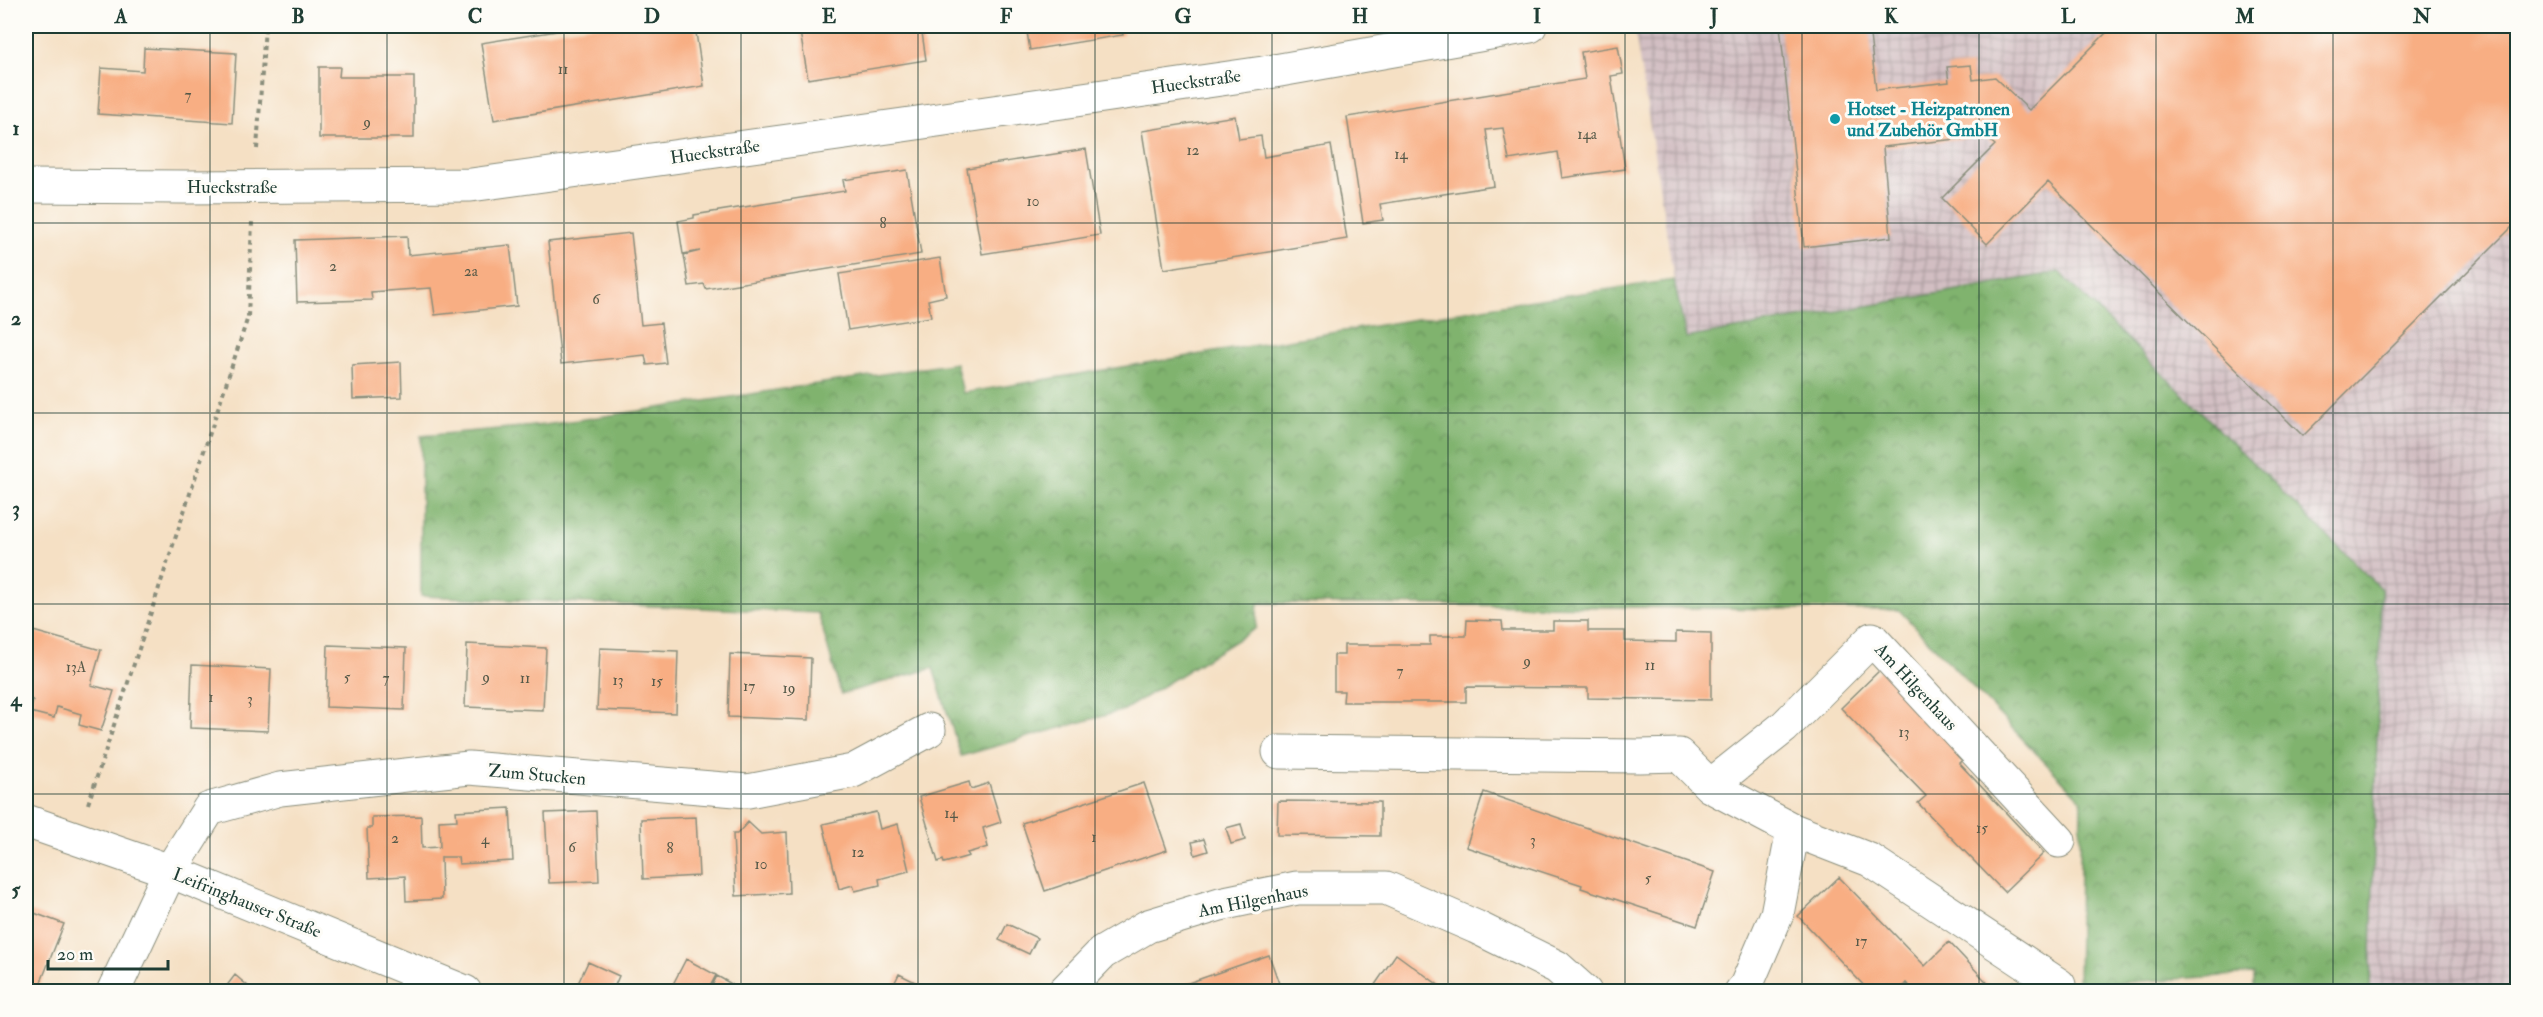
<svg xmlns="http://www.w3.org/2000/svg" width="2543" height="1017" font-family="'IM FELL Double Pica',serif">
<defs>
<pattern id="industrial-grid" width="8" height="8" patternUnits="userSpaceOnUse" patternTransform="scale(1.5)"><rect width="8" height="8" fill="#d2bec2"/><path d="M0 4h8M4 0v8" fill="none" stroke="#aa9c9e"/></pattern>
<pattern id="forest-crowns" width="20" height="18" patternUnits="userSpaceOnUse" patternTransform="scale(1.5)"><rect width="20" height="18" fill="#80b36e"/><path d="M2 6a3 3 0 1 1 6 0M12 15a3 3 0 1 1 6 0" fill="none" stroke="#68935b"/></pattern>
</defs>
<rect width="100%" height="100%" fill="#fdfcf7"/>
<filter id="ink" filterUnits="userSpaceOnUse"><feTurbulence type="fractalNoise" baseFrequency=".0167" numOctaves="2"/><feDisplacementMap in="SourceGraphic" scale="12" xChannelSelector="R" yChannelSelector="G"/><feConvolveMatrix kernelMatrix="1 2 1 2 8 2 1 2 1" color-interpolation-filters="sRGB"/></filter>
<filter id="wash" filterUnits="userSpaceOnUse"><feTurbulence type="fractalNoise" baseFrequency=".008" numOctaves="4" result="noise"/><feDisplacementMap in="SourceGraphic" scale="24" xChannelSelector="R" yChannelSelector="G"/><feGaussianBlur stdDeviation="1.35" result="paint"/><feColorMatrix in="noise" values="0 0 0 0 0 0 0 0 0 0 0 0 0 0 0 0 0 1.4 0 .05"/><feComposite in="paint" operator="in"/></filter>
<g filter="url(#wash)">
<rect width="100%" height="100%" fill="#f5e0c4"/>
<path fill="url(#industrial-grid)" d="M1634,26H2517V991H2370L2381,589L2059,272L1685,338L1674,280Z"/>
<path fill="url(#forest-crowns)" stroke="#507851" stroke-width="1.5" d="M2059,272L2381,589L2370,991H2254V974L2097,984L2093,991H2078L2081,800L1899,610L1258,603L1256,628L1124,710L961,756L933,668L841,694L818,613L421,596V436L545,425L956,363L963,393L1533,300L1674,280L1686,338Z"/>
<g id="blocks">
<path fill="#f8ae83" d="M589,26H695L704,86L494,120L481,43Z
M799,26H921L926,60L808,79Z
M1026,26H1121L1123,35L1030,50Z
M1780,26H1869L1876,90L1949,82L1947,67L1971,65L1973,80L1995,77L2029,110L2113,26H2518V221L2303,436L2048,182L1987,244L1942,198L1995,145L1985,136L1883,147L1891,237L1804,247Z
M1618,46L1623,74L1611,76L1625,169L1562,178L1558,152L1509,160L1503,128L1486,130L1494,186L1380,204L1383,220L1363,223L1347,117L1585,79L1581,52Z
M144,48L236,53L232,123L98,114L101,68L143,71Z
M319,67H340L339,77H414V138H319Z
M1235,116L1239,139L1261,136L1264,157L1331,145L1347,239L1164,269L1142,131Z
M1086,149L1100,235L982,254L967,168Z
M907,170L921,254L706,289L704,284L689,286L684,255L700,251L683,254L678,221L694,218V215L845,191L843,180Z
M631,233L641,325L661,323L666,363L647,365L645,355L561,364L548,242Z
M407,236L408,255L510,245L517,306L435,315L431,288L371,292L372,300L297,302L295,240Z
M940,258L946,296L928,300L931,317L848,330L839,274Z
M401,362L402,397L353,399L352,365Z
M1467,620L1502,621L1503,630H1553V621H1588V631H1625V641L1676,642V632L1711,633V700L1588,698V688L1466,687V702H1343L1344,691H1334V655H1344V645H1430V636H1466Z
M26,629L101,650L91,685L114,691L101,731L79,725L81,714L57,707L54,718L30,712L33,700L26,698Z
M467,644L546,648L543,710L465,707Z
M328,645L406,648L404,710L326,707Z
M600,648L678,651L676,713L597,710Z
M730,654L811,658L809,720L728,717Z
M192,665L271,669L268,731L190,728Z
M1882,668L1967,756L1959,763L2044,853L2004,892L1918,803L1926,796L1841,708Z
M969,782L971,789L989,783L1001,822L983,828L988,847L967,853L969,856L944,863L943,860L938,862L919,797Z
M1144,783L1167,850L1045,891L1022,823Z
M1484,792L1715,872L1697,926L1581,888L1582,885L1466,847Z
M1278,801L1380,802V836L1277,835Z
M510,808L513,861L459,864L458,857H441L442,899L406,901L405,876L369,878L367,828H372V817L421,816L422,848L440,847L439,821L457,820L456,811Z
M596,811L599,881L549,883L545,813Z
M876,812L880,829L898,824L909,871L879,879L880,885L855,891L853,885L839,889L823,824Z
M696,817L699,876L643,879L641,819Z
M748,822L761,834L787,832L789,893L736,896L733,834H737Z
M1241,824L1245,840L1231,844L1226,828Z
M1204,839L1208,851L1195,855L1192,842Z
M1839,877L1925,966L1949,942L1996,992H1914L1906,983L1898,992H1870L1798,916Z
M26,910L64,924L37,992H26Z
M1007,924L1037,938L1029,954L999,940Z
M1396,954L1448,992H1370Z
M1269,955L1282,992H1165V991Z
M686,959L716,975L707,992H669Z
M588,962L619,976L612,992H574Z
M899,974L935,992H890Z
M235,975L255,992H222Z
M717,976L746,992H709Z
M2014,981L2024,992H2003Z"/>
</g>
</g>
<g filter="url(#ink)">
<use href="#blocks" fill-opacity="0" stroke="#8a8e7c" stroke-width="1.5"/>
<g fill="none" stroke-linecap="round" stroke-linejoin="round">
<g stroke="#8a8e7c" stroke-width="35">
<path id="minor" d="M26,186L185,187L471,185L903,125L1263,73L1530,26
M1279,752L1640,756L1679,755L1710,786L1793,830L1777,914L1746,986L1741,992
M1710,786L1784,727L1872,639L2059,841
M26,821L170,871L465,992
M1793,830L1870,860L2059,985
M113,992L170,871L209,809L280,789L469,768L748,791L853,771L929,730
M1064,992L1102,953L1148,926L1220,904L1297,888H1386L1476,927L1557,967L1585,992"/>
</g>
<path stroke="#8a8e7c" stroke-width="4" stroke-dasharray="4.5 4.5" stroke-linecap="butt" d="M257,149L265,26
M88,804L248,317L252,222"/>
<use href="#minor" stroke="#fff" stroke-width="33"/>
</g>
</g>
<path fill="none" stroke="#1f3d34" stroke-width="1.5" stroke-opacity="0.55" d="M210,26V992M387,26V992M564,26V992M741,26V992M918,26V992M1095,26V992M1272,26V992M1448,26V992M1625,26V992M1802,26V992M1979,26V992M2156,26V992M2333,26V992M26,223H2518M26,413H2518M26,604H2518M26,794H2518"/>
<circle fill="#0f9aa8" stroke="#fdfcf7" stroke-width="2" cx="1835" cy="119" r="6"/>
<g text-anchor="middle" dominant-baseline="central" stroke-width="6" stroke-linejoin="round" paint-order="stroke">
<g font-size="15" fill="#555948">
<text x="563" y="69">11</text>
<text x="188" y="95">7</text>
<text x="367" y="122">9</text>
<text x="1587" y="134">14a</text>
<text x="1193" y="150">12</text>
<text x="1401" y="154">14</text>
<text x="1033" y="201">10</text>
<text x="883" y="223">8</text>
<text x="333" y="266">2</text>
<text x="471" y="271">2a</text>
<text x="596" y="299">6</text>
<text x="1527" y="661">9</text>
<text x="1650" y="665">11</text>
<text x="76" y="667">13A</text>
<text x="1400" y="671">7</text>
<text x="347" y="677">5</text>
<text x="486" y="677">9</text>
<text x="386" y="678">7</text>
<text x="525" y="678">11</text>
<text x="618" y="680">13</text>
<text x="657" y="681">15</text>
<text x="749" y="686">17</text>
<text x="789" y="688">19</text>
<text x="211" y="697">1</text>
<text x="250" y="699">3</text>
<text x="1904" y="732">13</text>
<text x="951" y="813">14</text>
<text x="1982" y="828">15</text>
<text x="1094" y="837">1</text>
<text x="395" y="838">2</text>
<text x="485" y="839">4</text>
<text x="1533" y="840">3</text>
<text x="572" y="847">6</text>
<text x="670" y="848">8</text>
<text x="858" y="852">12</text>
<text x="761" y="864">10</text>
<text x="1648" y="878">5</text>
<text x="1861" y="941">17</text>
</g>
<g font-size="18" fill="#1f3d34" stroke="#fdfcf7">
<text transform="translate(1196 82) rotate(-8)">Hueckstraße</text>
<text transform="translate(715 152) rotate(-8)">Hueckstraße</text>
<text x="232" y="187">Hueckstraße</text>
<text transform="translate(1916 687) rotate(47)">Am Hilgenhaus</text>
<text transform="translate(537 775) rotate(5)">Zum Stucken</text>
<text transform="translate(1253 901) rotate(-11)">Am Hilgenhaus</text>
<text transform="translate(247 903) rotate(22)">Leifringhauser Straße</text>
</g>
<g font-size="18" font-weight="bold" fill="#0d838f" stroke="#fdfcf7" text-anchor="start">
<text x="1847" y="109">Hotset - Heizpatronen<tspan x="1847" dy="21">und Zubehör GmbH</tspan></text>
</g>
</g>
<rect width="2543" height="1017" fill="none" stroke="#fdfcf7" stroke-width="66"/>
<path d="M48 960v9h120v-9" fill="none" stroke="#1f3d34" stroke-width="3"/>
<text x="57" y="960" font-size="18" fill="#1f3d34" stroke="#fdfcf7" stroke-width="4.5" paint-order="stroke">20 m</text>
<rect x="33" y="33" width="2477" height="951" fill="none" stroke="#1f3d34" stroke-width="2"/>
<g font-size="20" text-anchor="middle" font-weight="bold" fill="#1f3d34">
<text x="121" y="23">A</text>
<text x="298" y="23">B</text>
<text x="475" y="23">C</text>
<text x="652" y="23">D</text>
<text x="829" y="23">E</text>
<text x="1006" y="23">F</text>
<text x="1183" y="23">G</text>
<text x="1360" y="23">H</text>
<text x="1537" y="23">I</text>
<text x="1714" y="23">J</text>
<text x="1891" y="23">K</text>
<text x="2068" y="23">L</text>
<text x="2245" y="23">M</text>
<text x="2422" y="23">N</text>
<text x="16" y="135">1</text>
<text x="16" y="325">2</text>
<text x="16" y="515">3</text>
<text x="16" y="706">4</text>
<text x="16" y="896">5</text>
</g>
</svg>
